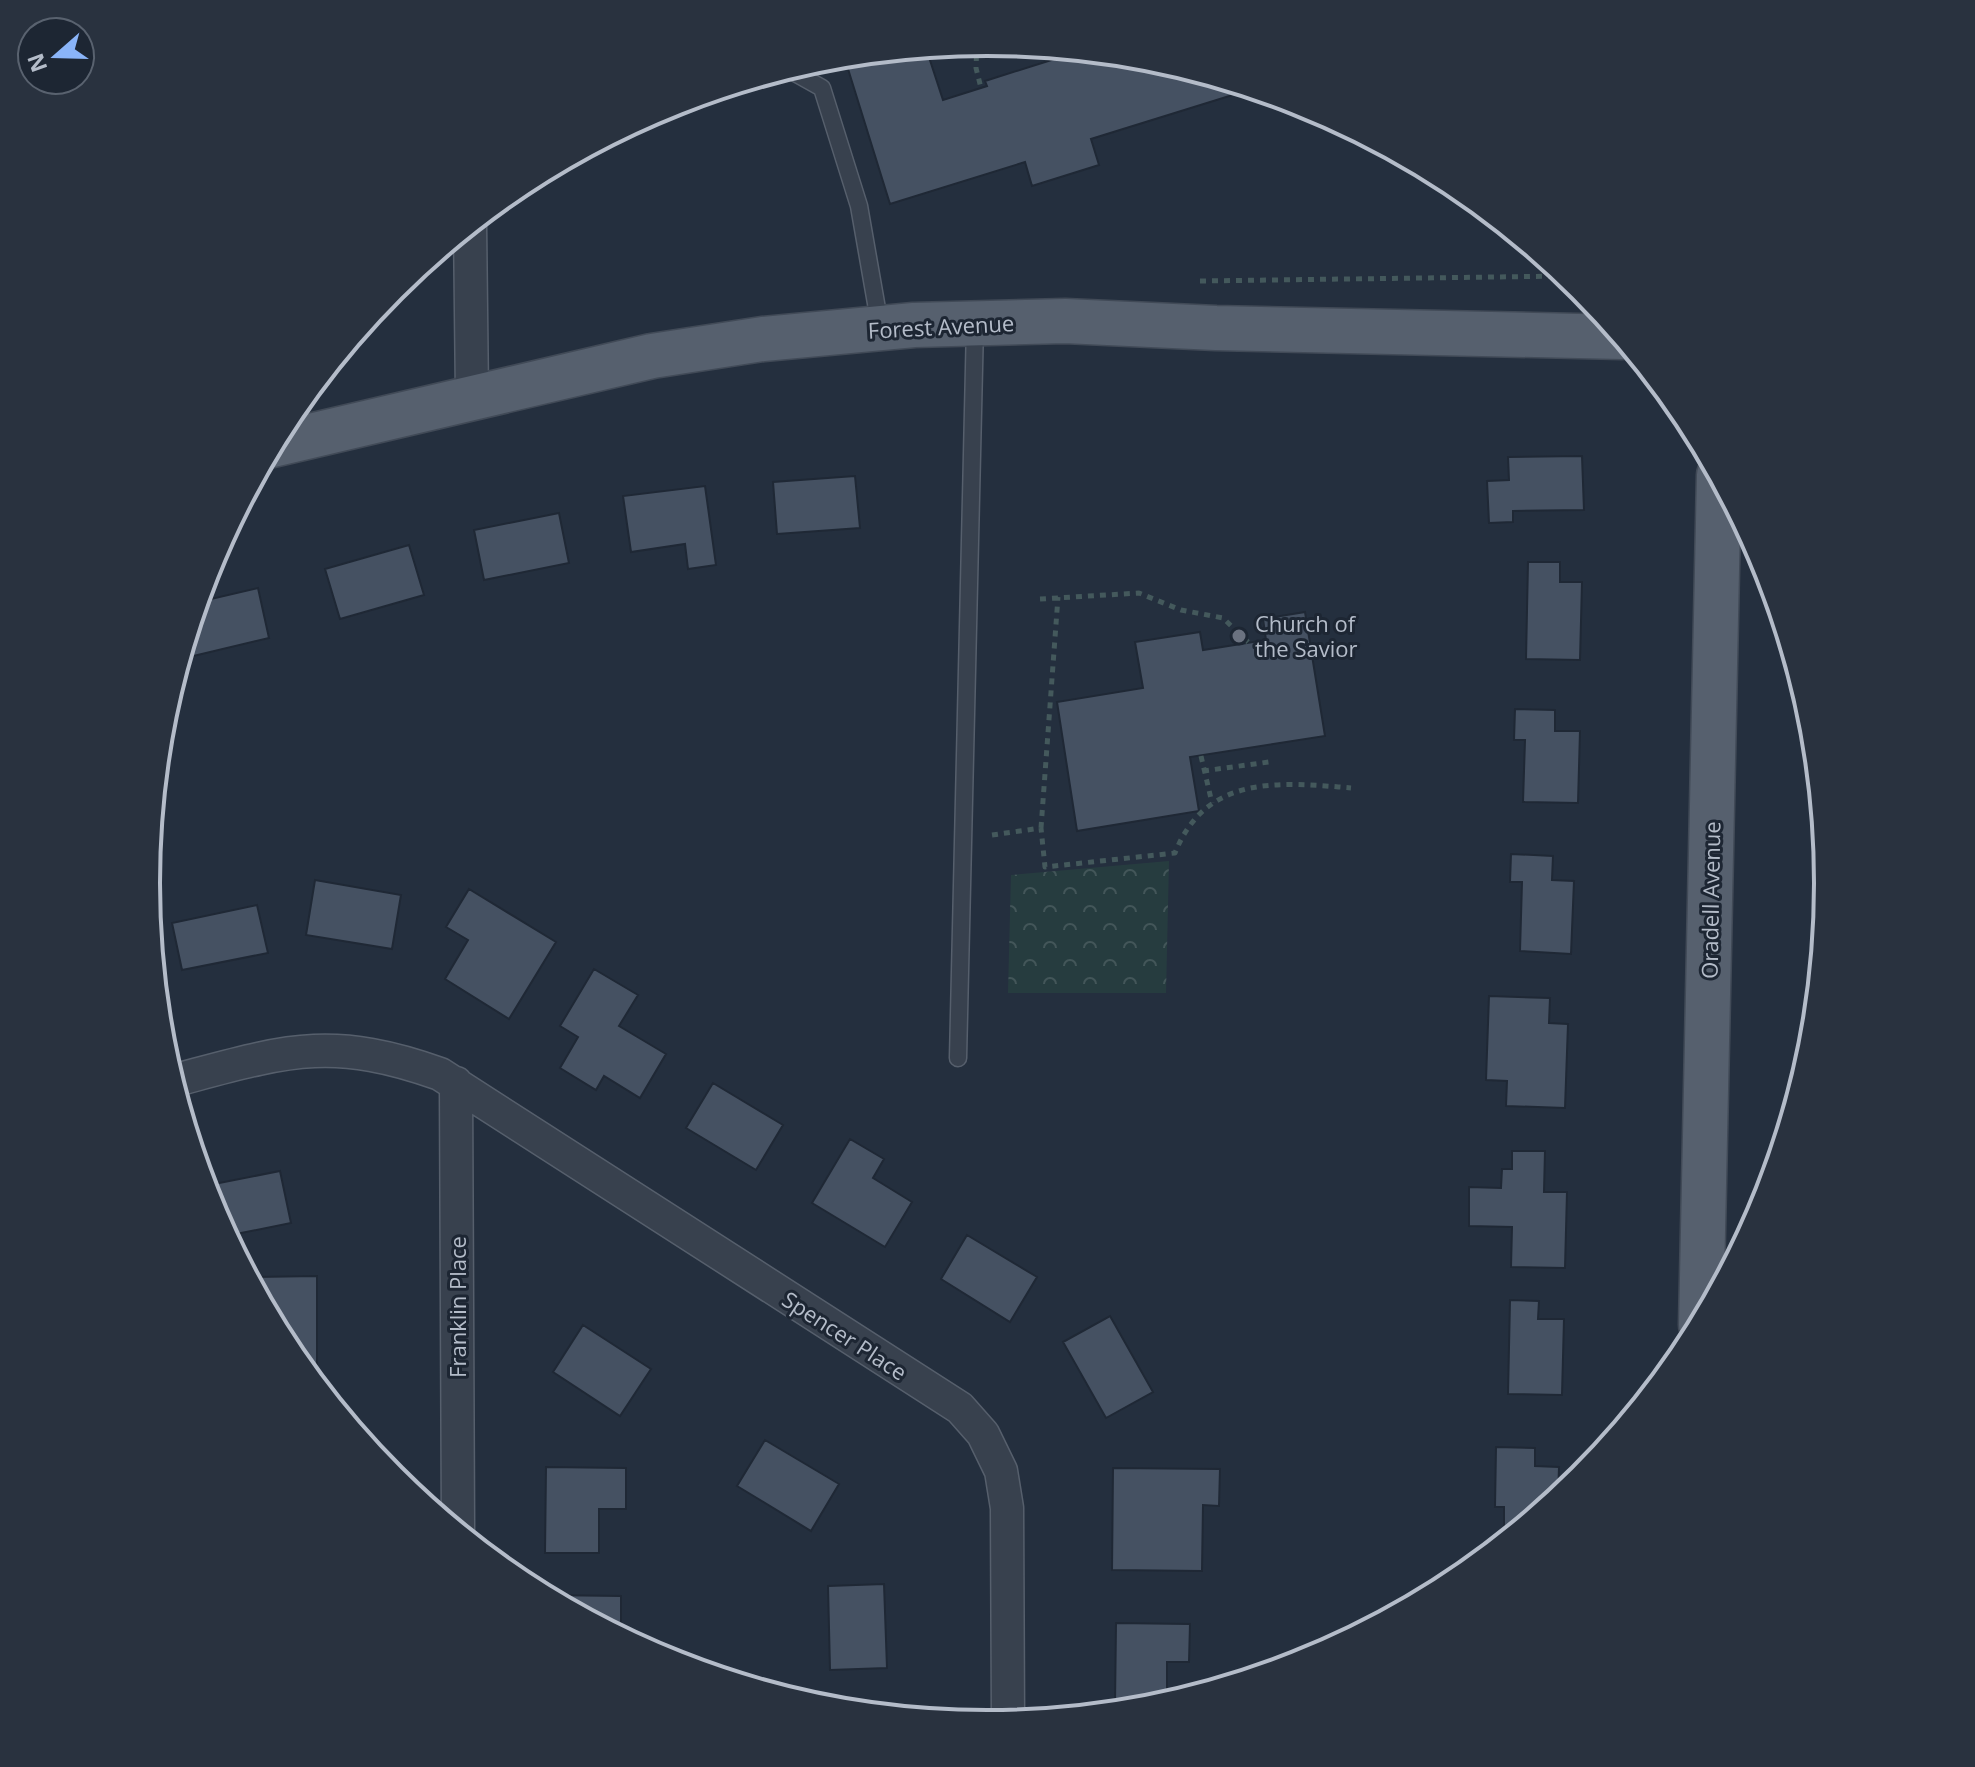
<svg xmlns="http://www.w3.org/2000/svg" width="1975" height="1767" font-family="'Open Sans',sans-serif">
<defs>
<pattern id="park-crowns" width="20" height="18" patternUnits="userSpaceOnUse" patternTransform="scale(2)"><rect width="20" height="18" fill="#263c3f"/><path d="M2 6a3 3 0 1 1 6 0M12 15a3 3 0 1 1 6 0" fill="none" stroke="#435659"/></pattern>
</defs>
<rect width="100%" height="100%" fill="#242f3e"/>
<path fill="url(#park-crowns)" d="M1169,861L1166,993H1008L1011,875Z"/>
<path fill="#455162" stroke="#1f2835" stroke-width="2" d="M926,48L943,100L987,86L985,81L1064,56L1062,49L1152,58L1252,89L1091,139L1099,165L1032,186L1025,162L890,204L844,56Z
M1582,456L1584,510L1513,511V522L1489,523L1487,481L1509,480L1508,457Z
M855,476L860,528L777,534L773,482Z
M705,486L716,565L688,569L685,544L631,552L623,496Z
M559,513L569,563L484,580L474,530Z
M409,545L424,595L340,619L325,569Z
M1528,562H1560V582H1582L1580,660L1526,659Z
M258,588L269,638L185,658L183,650L198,602Z
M1305,612L1325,736L1190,757L1199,811L1077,831L1057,702L1143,688L1135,642L1200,632L1203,650L1266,640L1263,619Z
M1515,709L1555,710V731H1580L1578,803L1523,802L1525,740H1514Z
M1821,849H1826L1829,884L1825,923H1820Z
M1511,854L1553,856L1552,880L1574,881L1571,954L1520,951L1522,882H1510Z
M315,880L401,895L392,949L306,935Z
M469,889L556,942L509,1019L445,979L468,940L446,927Z
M257,905L268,953L182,970L172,923Z
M594,969L638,995L619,1026L666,1054L640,1098L604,1076L596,1090L560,1068L578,1037L560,1026Z
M1489,996L1550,998L1549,1023L1568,1024L1565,1108L1506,1106L1507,1081L1486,1080Z
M713,1083L783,1125L756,1170L686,1128Z
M850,1139L884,1159L873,1178L912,1202L885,1247L812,1203Z
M1512,1151H1545L1544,1192H1567L1565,1268L1511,1267L1512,1227L1469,1226V1187L1501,1188L1502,1169H1512Z
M280,1171L291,1223L226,1236L204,1186Z
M967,1235L1037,1277L1010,1322L941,1279Z
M317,1276V1367H301L288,1351L248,1277Z
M1510,1300L1539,1301L1538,1319H1564L1562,1395L1508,1394Z
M1110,1316L1153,1392L1106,1418L1063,1342Z
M583,1325L651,1369L620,1416L553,1372Z
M765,1440L839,1484L811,1531L737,1486Z
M1496,1447L1535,1448V1466L1559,1467L1558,1498L1504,1543V1507H1495Z
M546,1467L626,1468V1509H599V1553H545Z
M1113,1468L1220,1469L1219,1506L1203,1505L1202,1571L1112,1570Z
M884,1584L887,1668L830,1670L828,1586Z
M546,1595L621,1596V1637L546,1597Z
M1116,1623L1190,1624L1189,1662H1167V1704H1115Z"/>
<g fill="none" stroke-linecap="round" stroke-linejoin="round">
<g stroke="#565f6c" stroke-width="19">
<path id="service" d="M788,69L822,88L859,206L880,326
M958,1058L975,325"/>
</g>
<g stroke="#565f6c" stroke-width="35">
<path id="minor" d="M470,224L472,396
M172,1081C282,1052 328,1034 440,1074L960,1408L983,1434L1001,1471L1007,1508L1008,1723
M456,1083L458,1532"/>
</g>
<g stroke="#414a57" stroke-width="47">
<path id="primary" d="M272,445L652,356L763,339L914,325L1065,321L1216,328L1622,337
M1701,1325L1719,475"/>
</g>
<path stroke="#44595c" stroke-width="5" stroke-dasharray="6 6" stroke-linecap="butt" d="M977,43L976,68L981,88
M1200,281L1567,276
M1040,599L1139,593L1181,610L1223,618L1249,643
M1201,756L1212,803
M1203,771L1269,762
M1041,828L1058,597
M992,835L1041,828L1045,867L1175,853C1206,774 1280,782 1351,788"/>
<use href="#service" stroke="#38414e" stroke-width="16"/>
<use href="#minor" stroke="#38414e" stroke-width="32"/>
<use href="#primary" stroke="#56606e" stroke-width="44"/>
</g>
<circle fill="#6b7280" stroke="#1d2633" stroke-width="3" cx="1239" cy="636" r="8"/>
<g text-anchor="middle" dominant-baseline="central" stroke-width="6" stroke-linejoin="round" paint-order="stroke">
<g font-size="22" fill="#b4bcc9" stroke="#1d2633">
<text transform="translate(941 326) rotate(-3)">Forest Avenue</text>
<text transform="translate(1710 900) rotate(-89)">Oradell Avenue</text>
<text transform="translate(457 1307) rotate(-90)">Franklin Place</text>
<text transform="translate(845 1335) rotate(33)">Spencer Place</text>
</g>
<g font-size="22" fill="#b4bcc9" stroke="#1d2633" text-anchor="start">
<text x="1255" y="623">Church of<tspan x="1255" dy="25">the Savior</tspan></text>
</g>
</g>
<path d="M0 0H1975V1767H0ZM160 883a827 827 0 1 1 1654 0a827 827 0 1 1-1654 0Z" fill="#29323f" fill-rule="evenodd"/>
<path fill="none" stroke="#b4bcc9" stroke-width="4" d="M160 883a827 827 0 1 1 1654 0a827 827 0 1 1-1654 0Z"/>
<g transform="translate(56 56) rotate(250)"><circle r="38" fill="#1d2633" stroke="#59626f" stroke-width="2"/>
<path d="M0-6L14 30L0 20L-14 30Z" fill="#8ab4f8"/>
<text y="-12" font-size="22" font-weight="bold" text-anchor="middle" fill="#b4bcc9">N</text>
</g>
</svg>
